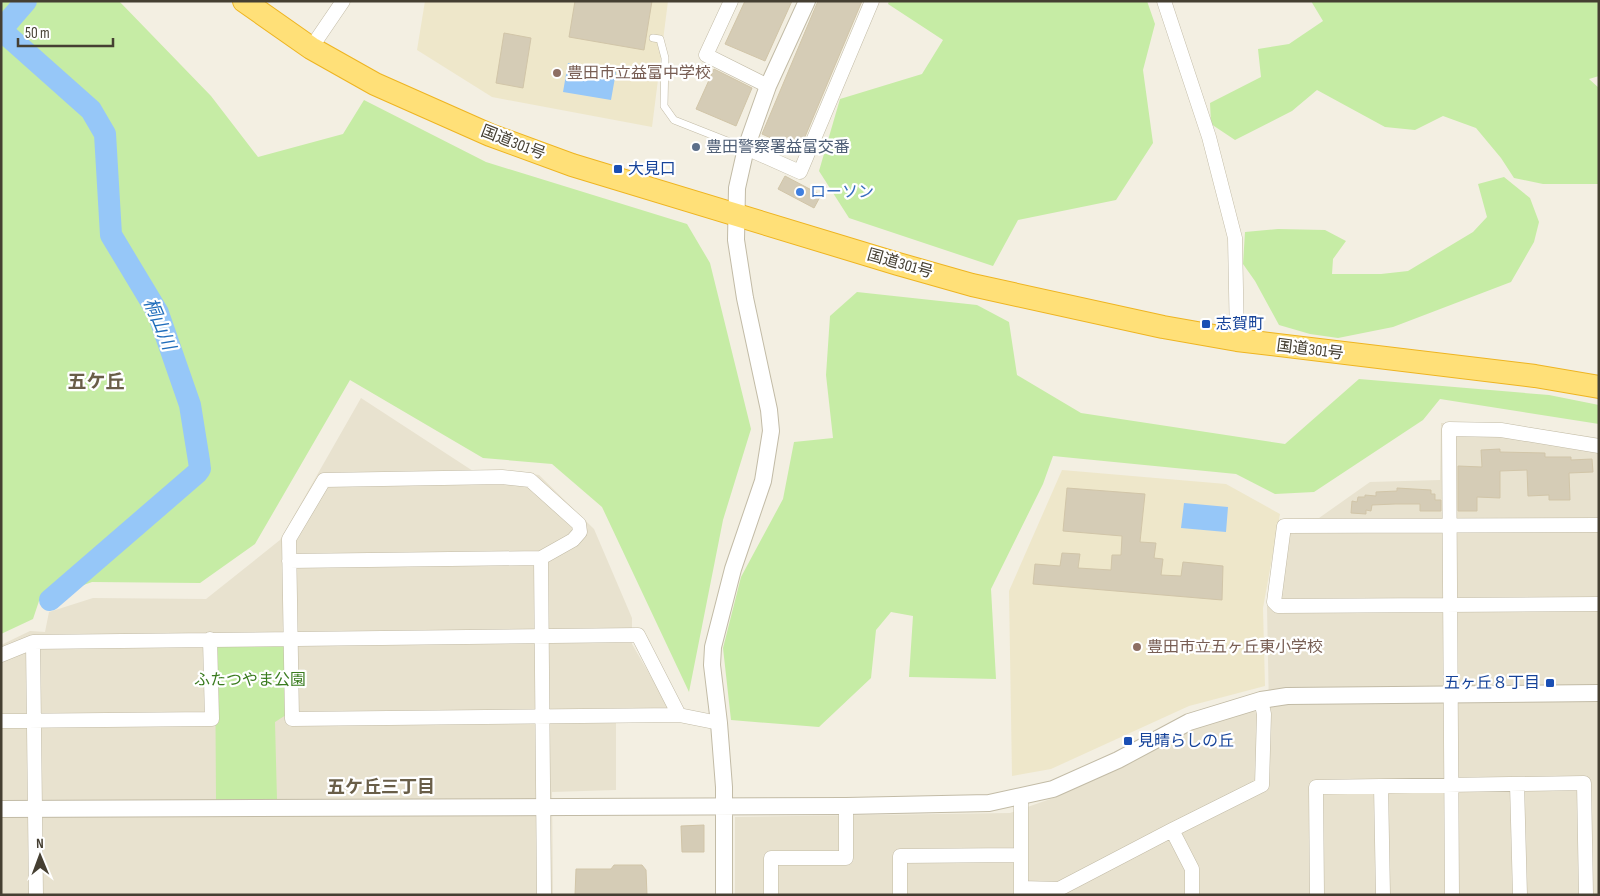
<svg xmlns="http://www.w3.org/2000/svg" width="1600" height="896" font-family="'Sofia Sans Condensed','Noto Sans JP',sans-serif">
<rect width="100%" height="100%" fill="#f3efe2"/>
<path fill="#e8e2cf" d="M361,398L473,471L504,470L539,475L594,529L632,618V644L665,701L673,721L616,723V790L552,792L553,895H1V645L30,631L45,632L49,612L93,598L206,599L280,540Z
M1441,423H1501L1599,438V895H735V817L1010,813L1056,797L1192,729L1248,712L1269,710L1267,607L1284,519L1319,518L1370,482L1440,480Z"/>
<path fill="#eee7ca" d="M425,1H668L652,127L492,97L417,50Z
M1062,470L1226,484L1280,514L1263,608L1265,686L1189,706L1051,769L1012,776L1009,591Z"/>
<path fill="#c6eca5" d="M1,1H119L211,96L258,157L343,134L364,100L486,162L687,224L710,263L751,429L723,520L689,692L602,507L552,464L483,458L350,380L255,544L200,583L92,582L39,601L33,619L1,634Z
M889,1H1147L1155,24L1143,70L1153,143L1116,200L1018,220L993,266L849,218L819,171L840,99L922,74L943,40L888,4Z
M1311,1H1599V76L1589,79L1599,88V184H1543L1514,178L1501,158L1476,128L1443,116L1415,130L1385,127L1317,90L1292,111L1235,140L1211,124L1210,103L1261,77L1258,49L1289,44L1323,21Z
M1504,177L1530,198L1539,222L1534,242L1511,282L1393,327L1338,338L1310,334L1279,325L1255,281L1243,264L1245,232L1278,229L1325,230L1346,241L1333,259L1332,274H1381L1408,271L1473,232L1487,217L1478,184Z
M857,292L977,305L1009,322L1017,375L1081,413L1285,444L1359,379L1549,395L1599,405V424L1440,399L1423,420L1314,492L1275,494L1236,474L1053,456L1043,484L991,589L996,679L909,677L913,616L891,612L876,630L871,678L819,727L731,720L723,648L741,577L783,499L794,442L833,438L826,375L830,316Z
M285,644L286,715L275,722L277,800H216L215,645Z"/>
<path fill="#96c7f8" d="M568,63L616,72L611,100L563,92Z
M1184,503L1228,507L1226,532L1181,528Z"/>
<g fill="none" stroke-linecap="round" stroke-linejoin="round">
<path stroke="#96c7f8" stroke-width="22" d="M26,1L1,30L91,110L105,134L111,235L158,313L190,405L199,461L200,469L197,473L50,600"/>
</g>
<path fill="#d5ccb6" stroke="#d1c5a8" d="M575,1H652L644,50L569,37Z
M745,1H792L765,61L725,44Z
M818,1H862L799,151L762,134Z
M504,33L531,38L523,88L496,83Z
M714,69L752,88L736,126L696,109Z
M785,176L821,195L814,208L778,189Z
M1500,449V452L1545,453V457H1571V460L1592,459L1593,472L1569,473L1570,500H1549V495L1528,496L1527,470L1500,471V498L1477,497V511H1458V466L1482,467L1481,450Z
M1067,488L1145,494L1140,542L1156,543L1154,558L1163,559L1161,575L1181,576L1183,562L1223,566L1222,600L1033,584L1035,564L1060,566L1062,553L1080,554L1078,568L1111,570L1112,555H1121L1122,536L1063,531Z
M1397,488L1431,490V494H1435V500H1441V511H1420V504H1395L1372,505L1371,511L1366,510V514L1351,513L1352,501L1357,502L1358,497H1365V495L1376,496V492L1397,491Z
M704,825V852H682L681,826Z
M614,865H642L646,870L647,895H575L576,869H611Z"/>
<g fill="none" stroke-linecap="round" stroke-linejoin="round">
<g stroke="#c2bba6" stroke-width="8">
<path id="service" d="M653,38L660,39L665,58L664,106L674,120L745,148"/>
</g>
<g stroke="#c2bba6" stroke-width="15">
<path id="minor" d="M731,1L706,55L768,86
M1164,1L1209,137L1235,238L1237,340
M311,48L343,1
M746,148L800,172L872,1
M1599,525L1284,526L1274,602L1278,606L1599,604
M289,561L541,558
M33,642L36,895
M1,655L33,642L638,635L679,715
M1,721L212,719L210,639
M1517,784L1520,895
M1381,786L1383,895
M1021,796V895
M1172,830L1192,869V895
M1021,888L1059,889L1172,830L1262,785L1264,714L1261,700
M544,895C542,782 542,670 541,558L573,540L580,532L579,524L530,480L502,477L324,480L289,539L292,719L679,715L719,723
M771,895V858H846V806
M900,895V856L1021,855
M1317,895L1316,787L1584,783L1586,895
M1452,895L1449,429L1501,430L1599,446"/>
</g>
<g stroke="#c2bba6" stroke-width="18">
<path id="tertiary" d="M1,809L846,806L989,803L1053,789L1118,760L1189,722L1261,700L1287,696L1599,693
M724,895V787L719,723L712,665L713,647L733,569L763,481L771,431L769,410L745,298L736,240L737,188L746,148L768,86L807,1"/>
</g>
<g stroke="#eeb421" stroke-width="24">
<path id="trunk" d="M244,1L311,48L375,84L490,135L572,165L898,264L972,285L1163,327L1237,340L1535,376L1599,387"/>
</g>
<use href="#service" stroke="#fff" stroke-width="7"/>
<use href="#minor" stroke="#fff" stroke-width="14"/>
<use href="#tertiary" stroke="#fff" stroke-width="16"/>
<use href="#trunk" stroke="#ffe078" stroke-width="22"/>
</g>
<g fill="#8d6e63" stroke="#fff" stroke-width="2">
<circle cx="557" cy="73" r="5"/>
<circle cx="1137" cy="647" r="5"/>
</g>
<circle fill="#5c6f8a" stroke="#fff" stroke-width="2" cx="696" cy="147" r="5"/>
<g fill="#1a4fb4" stroke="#fff" stroke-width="2">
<rect x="613" y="164" width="10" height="10" rx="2.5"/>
<rect x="1201" y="319" width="10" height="10" rx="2.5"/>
<rect x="1545" y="678" width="10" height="10" rx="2.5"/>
<rect x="1123" y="736" width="10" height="10" rx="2.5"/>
</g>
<circle fill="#3f7fe0" stroke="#fff" stroke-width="2" cx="800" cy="192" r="5"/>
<g text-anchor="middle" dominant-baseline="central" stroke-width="4.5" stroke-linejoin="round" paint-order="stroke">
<g font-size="16" fill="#785e54" stroke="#fff" text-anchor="start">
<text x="567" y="73">豊田市立益富中学校</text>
<text x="1147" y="647">豊田市立五ヶ丘東小学校</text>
</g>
<g font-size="16" fill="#453f32" stroke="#fff">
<text transform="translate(513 143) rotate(21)">国道301号</text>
<text transform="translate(900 264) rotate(16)">国道301号</text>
<text transform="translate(1310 350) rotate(7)">国道301号</text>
</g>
<g font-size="16" fill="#4e5e75" stroke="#fff" text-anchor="start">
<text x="706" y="147">豊田警察署益富交番</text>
</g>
<g font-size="16" fill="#164399" stroke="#fff" text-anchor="start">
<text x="628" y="169">大見口</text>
<text x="1216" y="324">志賀町</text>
<text x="1540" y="683" text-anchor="end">五ヶ丘８丁目</text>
<text x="1138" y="741">見晴らしの丘</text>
</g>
<g font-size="16" fill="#366cbe" stroke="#fff" text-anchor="start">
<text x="810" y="192">ローソン</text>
</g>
<g font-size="16" fill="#3b7c20" stroke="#fff">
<text x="250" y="680">ふたつやま公園</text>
</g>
<g font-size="18" font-style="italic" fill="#206dbb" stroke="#fff">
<text transform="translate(159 324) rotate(67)">桐山川</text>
</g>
<g font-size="18" font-weight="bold" fill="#695e48" stroke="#fff">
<text x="381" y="787">五ケ丘三丁目</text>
</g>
<g font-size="19" font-weight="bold" fill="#695e48" stroke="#fff">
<text x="96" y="382">五ケ丘</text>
</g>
</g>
<rect width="1600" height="896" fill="none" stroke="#453f32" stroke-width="5"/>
<g transform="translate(40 856) rotate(359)" stroke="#ffffff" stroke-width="4" paint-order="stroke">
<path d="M0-4L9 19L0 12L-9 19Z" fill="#453f32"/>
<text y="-8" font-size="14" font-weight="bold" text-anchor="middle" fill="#453f32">N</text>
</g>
<path d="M18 38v8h95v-8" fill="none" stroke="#453f32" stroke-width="2.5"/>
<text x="25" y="38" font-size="15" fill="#453f32" stroke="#ffffff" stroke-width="4" paint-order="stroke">50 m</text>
</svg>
